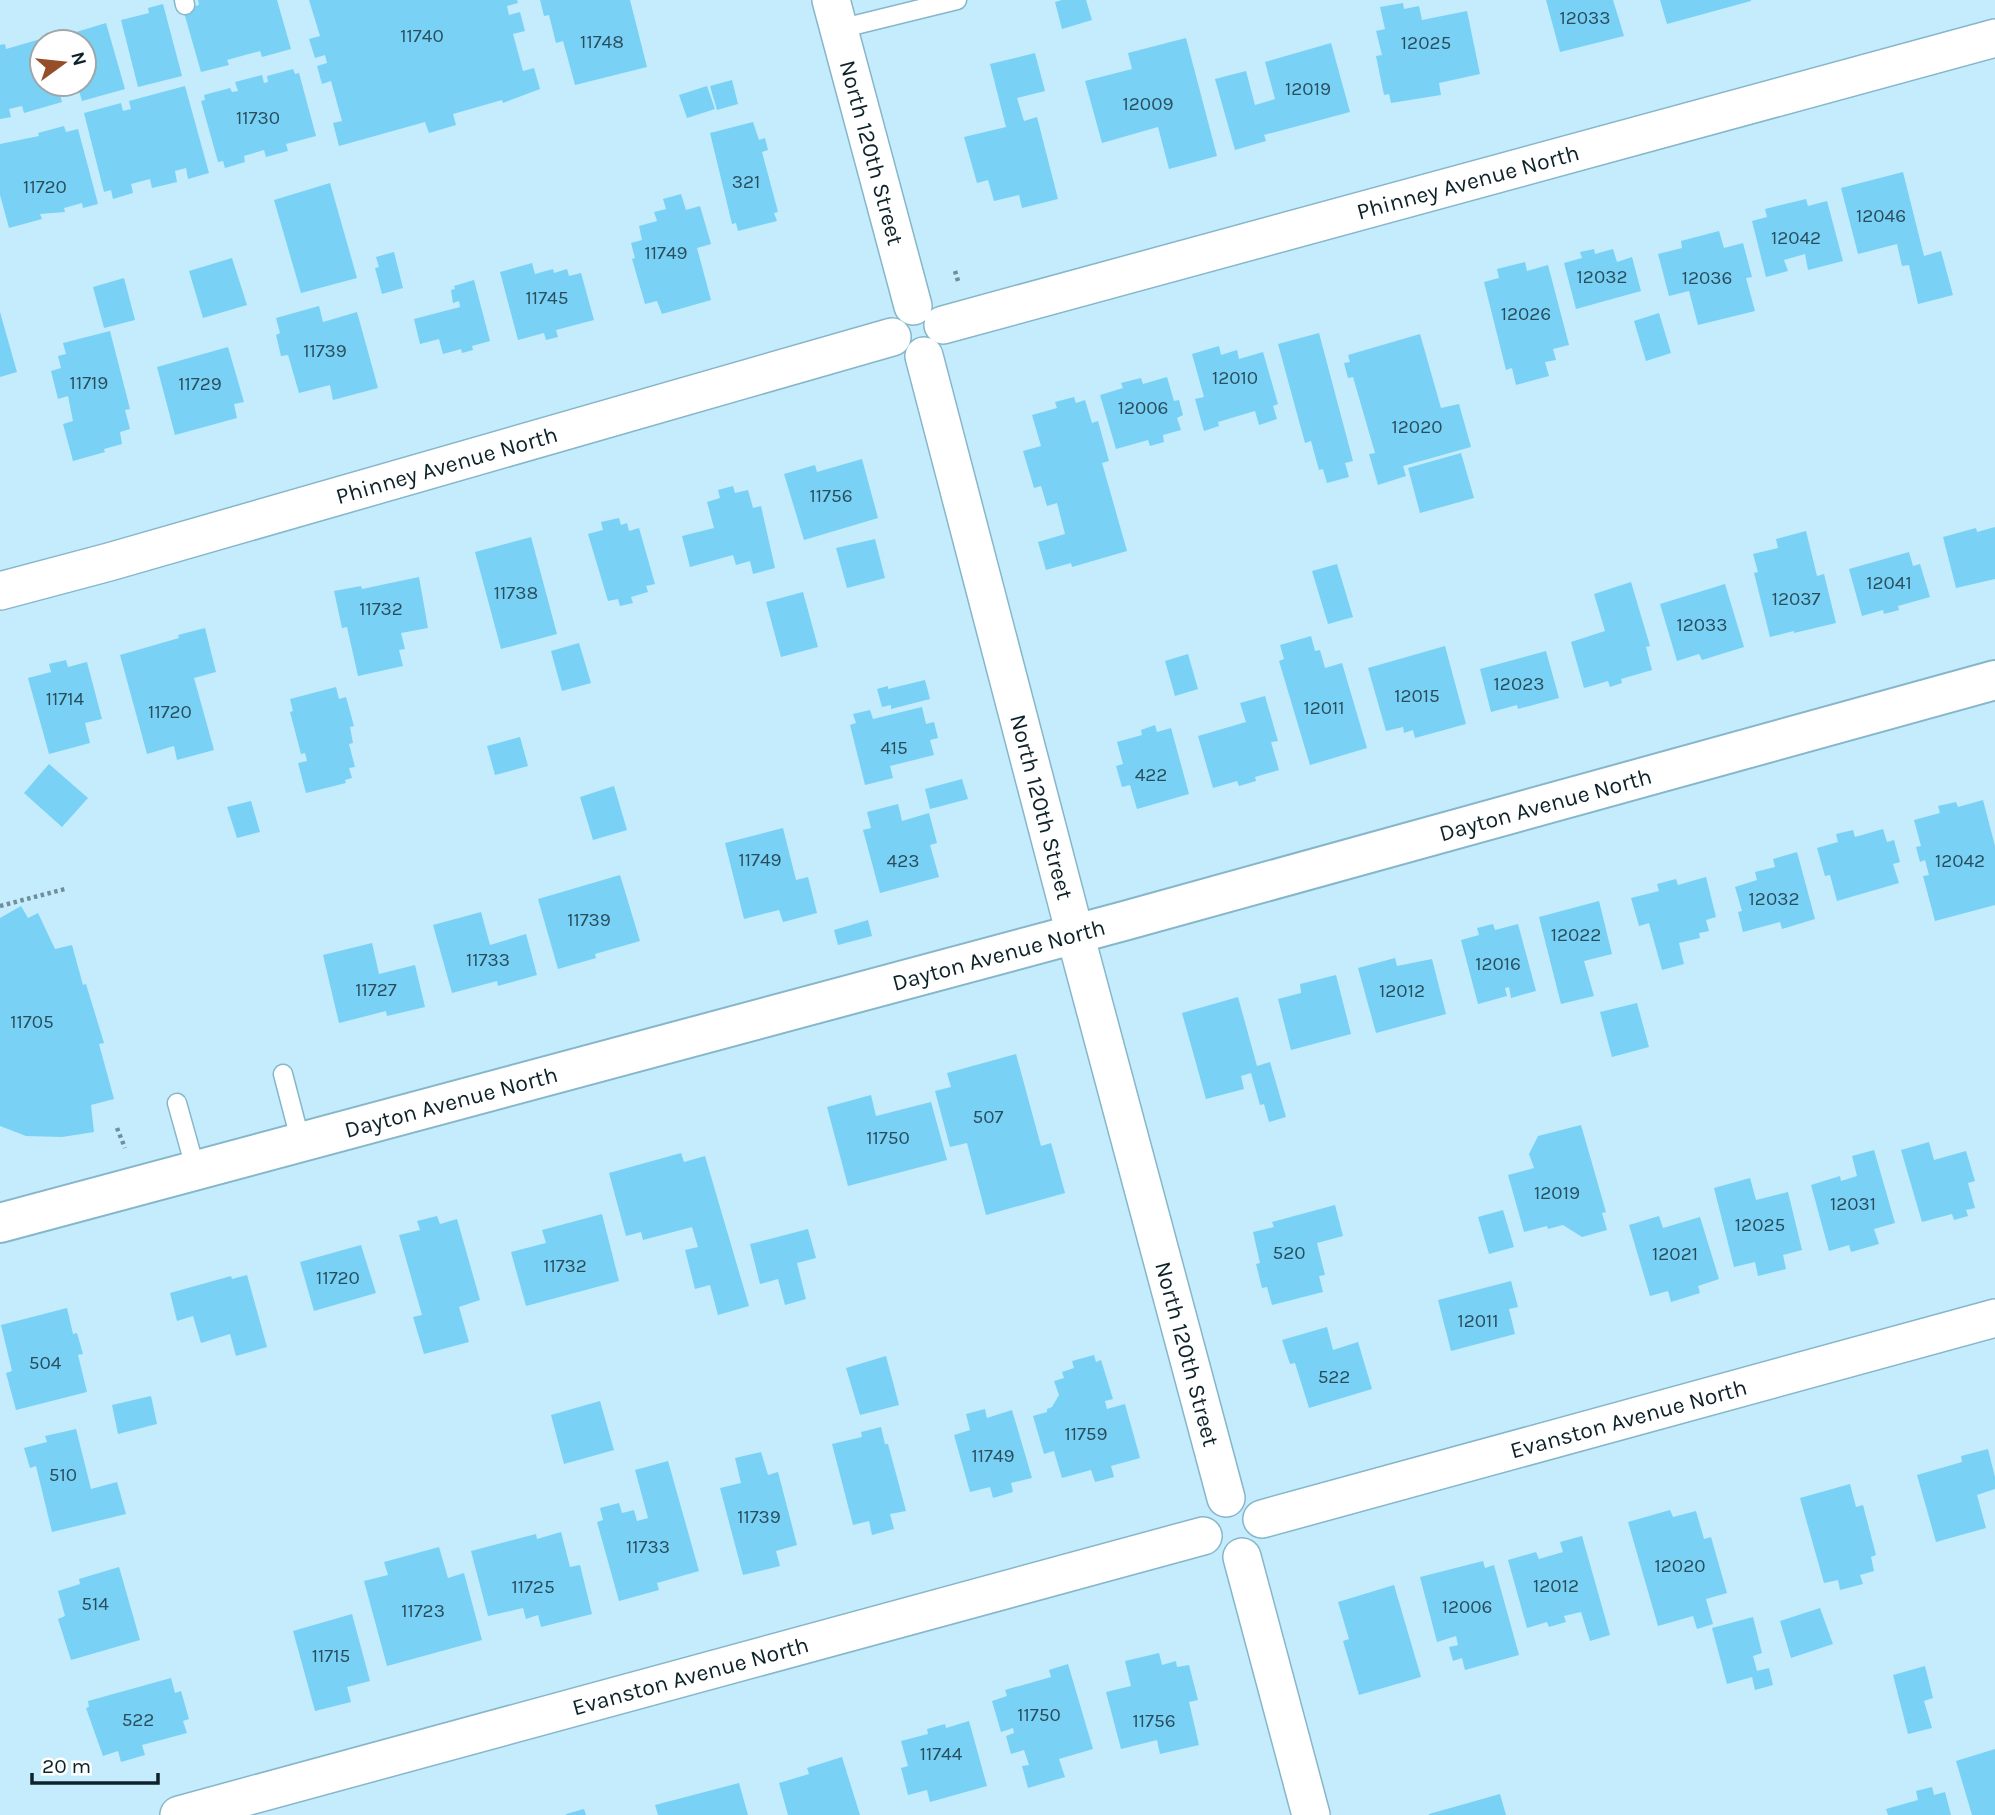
<svg xmlns="http://www.w3.org/2000/svg" width="1995" height="1815" font-family="Karla,sans-serif">
<rect width="100%" height="100%" fill="#c4ecfd"/>
<path fill="#79d1f5" d="M198,0H277L291,49L262,57L260,51L227,60L229,65L201,72L183,9L199,5Z
M309,0H517L518,3L507,6L509,15L520,12L525,31L513,34L523,71L534,68L540,89L503,103L502,100L453,114L456,125L429,133L425,122L339,146L333,123L342,121L331,81L322,84L317,66L327,63L325,55L315,58L309,39L320,36Z
M540,0H630L647,67L575,85L563,41L556,43L549,15L544,16Z
M1062,0H1086L1092,20L1062,29L1055,2Z
M1546,0H1613L1624,36L1560,52Z
M1660,0H1751V1L1667,24Z
M1403,3L1404,9L1419,6L1422,20L1467,11L1480,74L1439,83L1441,95L1391,103L1389,94L1384,95L1376,56L1382,55L1376,31L1385,29L1380,7Z
M163,4L182,76L138,87L121,20L149,13L148,8Z
M106,23L125,89L82,101L77,84H84V42H65L63,36Z
M44,38L42,84H57L62,102L24,113L22,106L9,109L11,117L0,119V45L5,44L6,49Z
M1186,38L1217,156L1169,169L1158,127L1102,143L1085,81L1132,69L1128,53Z
M1331,43L1350,112L1264,135L1266,141L1235,150L1215,79L1246,71L1255,105L1275,99L1265,62Z
M1035,53L1045,91L1017,98L1024,121L1037,117L1058,199L1022,208L1019,195L994,201L988,180L977,183L964,137L1006,127L990,64Z
M293,69L295,74L299,73L316,136L286,144L288,151L266,157L264,150L244,156L245,162L225,168L223,161L218,162L201,101L205,100L204,95L230,88L232,92L238,91L235,82L262,75L264,83L268,82L267,76Z
M732,80L738,104L717,110L710,86Z
M185,86L209,173L188,179L186,168L175,171L177,182L152,188L150,179L131,184L133,193L113,199L111,190L104,192L84,113L121,103L123,111L131,109L129,101Z
M707,86L715,109L687,118L679,95Z
M753,122L759,140L765,138L768,150L762,152L778,212L774,213L777,221L738,231L736,223L732,224L710,133Z
M64,126L66,132L78,129L98,204L83,208L82,203L64,208L65,212L40,214L42,219L9,228L0,195V144L39,136L38,133Z
M1903,172L1924,256L1941,251L1953,295L1918,304L1909,265L1902,266L1897,244L1858,254L1841,188Z
M330,183L357,278L301,293L274,200Z
M681,194L686,210L700,206L711,244L697,248L711,300L662,314L657,301L645,304L632,259L635,258L631,243L642,240L639,226L657,221L654,212L666,209L663,199Z
M1806,199L1808,206L1827,201L1843,261L1808,270L1805,254L1784,260L1788,271L1766,277L1752,221L1767,217L1765,209Z
M1719,231L1724,248L1743,243L1752,277L1746,278L1755,311L1698,325L1689,291L1669,296L1658,254L1682,248L1681,241Z
M1594,249L1595,254L1613,249L1617,262L1632,257L1641,291L1576,309L1564,263L1582,258L1580,252Z
M394,252L403,288L382,294L375,268L379,267L376,257Z
M232,258L247,305L203,318L189,271Z
M1525,262L1527,271L1548,265L1569,345L1553,349L1556,360L1545,362L1549,376L1516,385L1512,368L1506,370L1484,282L1499,278L1497,269Z
M532,263L535,274L553,269L554,273L567,269L569,276L581,273L594,320L556,330L558,337L546,340L544,333L518,340L500,272Z
M124,278L135,320L104,328L93,287Z
M474,280L490,341L472,346L473,350L462,353L461,349L443,354L439,339L420,344L414,319L460,307L459,301L453,303L451,290L455,289L454,286Z
M319,306L323,322L357,312L378,388L333,400L330,385L299,393L288,355L281,356L276,335L280,333L276,318Z
M0,312L17,372L0,377Z
M1659,313L1671,353L1646,361L1634,321Z
M110,331L130,409L125,410L130,429L120,432L122,444L104,449L105,452L73,461L63,424L73,421L68,396L58,399L51,371L61,368L58,356L66,354L63,343Z
M1319,333L1353,461L1345,463L1349,477L1327,483L1323,469L1319,470L1311,441L1305,443L1278,344Z
M1420,334L1441,408L1459,404L1471,447L1403,466L1406,476L1378,485L1369,454L1375,453L1353,377L1348,378L1344,363L1350,362L1348,355Z
M1219,346L1221,355L1237,350L1239,359L1263,352L1278,404L1273,406L1277,419L1259,425L1255,411L1218,422L1219,426L1204,431L1195,399L1204,397L1192,354Z
M228,347L244,402L234,404L237,418L175,435L157,367Z
M1167,377L1174,401L1179,400L1183,415L1177,418L1181,430L1163,435L1164,442L1150,446L1148,440L1116,449L1100,395L1123,388L1121,383L1141,378L1143,384Z
M1074,397L1076,403L1085,400L1092,423L1098,421L1109,461L1102,463L1127,551L1072,567L1071,563L1046,570L1038,542L1065,534L1057,503L1047,506L1041,486L1034,488L1023,451L1041,446L1032,415L1057,408L1055,402Z
M1461,453L1474,498L1420,513L1408,468Z
M862,459L878,518L804,540L784,474L815,465L817,472Z
M733,486L735,493L748,490L753,508L761,506L775,568L753,574L750,561L736,565L733,555L690,567L682,536L714,528L707,502L720,498L718,490Z
M619,518L621,525L627,523L629,531L639,528L655,584L646,586L648,592L631,597L633,603L620,606L618,599L608,601L588,534L603,530L601,522Z
M1995,527V579L1956,588L1943,537L1976,528L1977,532Z
M1806,531L1817,576L1824,574L1836,623L1794,633V631L1770,637L1754,573L1758,572L1753,554L1778,548L1776,539Z
M531,537L557,634L501,649L475,552Z
M875,539L885,578L847,588L836,548Z
M1909,552L1913,566L1920,564L1930,597L1898,606L1899,610L1884,614L1883,610L1862,616L1849,569Z
M1337,564L1353,617L1328,624L1312,571Z
M419,577L428,628L401,633L405,649L399,650L403,666L358,676L347,627L342,628L334,591L361,586L362,589Z
M1631,582L1650,646L1646,647L1652,670L1621,679L1622,683L1610,687L1608,681L1584,688L1571,642L1605,631L1594,594Z
M1725,584L1744,647L1702,660L1699,654L1677,661L1660,604Z
M803,592L818,647L781,657L766,602Z
M205,628L216,672L194,678L214,750L177,760L174,746L147,754L120,655L179,638L178,635Z
M1311,636L1315,651L1320,650L1325,668L1342,663L1367,748L1310,765L1279,661L1284,659L1280,645Z
M579,643L591,683L562,691L551,651Z
M1445,646L1466,724L1415,738L1413,730L1404,733L1403,727L1386,731L1368,668Z
M1546,651L1559,698L1518,709L1517,705L1491,712L1480,669Z
M1188,654L1198,689L1175,696L1165,661Z
M66,660L68,667L87,662L102,719L85,723L90,743L49,754L28,678L51,672L49,664Z
M925,680L930,699L891,709V705L882,707L877,689L888,686V689Z
M336,687L339,699L346,697L354,726L350,727L353,743L349,744L355,767L349,768L352,778L345,780L346,783L306,793L298,763L307,761L305,753L301,754L290,712L293,711L290,699Z
M1265,696L1278,741L1271,742L1279,770L1255,777L1256,781L1239,786L1237,781L1213,788L1198,736L1246,722L1240,703Z
M922,707L926,724L934,722L938,738L930,740L934,755L890,766L893,778L865,785L850,725L856,723L853,714L870,710L873,719Z
M1155,725L1157,732L1171,728L1189,794L1137,809L1130,785L1122,787L1116,766L1123,764L1117,742L1142,735L1141,730Z
M520,737L528,766L495,775L487,746Z
M49,764L88,798L62,827L24,793Z
M962,779L968,799L930,809L925,789Z
M614,786L627,830L593,840L580,797Z
M1983,800L1995,846V905L1935,921L1923,876L1929,875L1925,860L1920,862L1916,847L1921,846L1914,820L1940,813L1938,806L1956,802L1958,807Z
M251,801L260,832L237,838L227,807Z
M898,804L902,821L929,813L937,843L930,845L939,877L880,893L863,830L871,828L867,812Z
M783,828L796,880L808,877L817,913L783,922L779,910L744,919L725,843Z
M1883,829L1887,842L1894,840L1900,862L1893,864L1899,883L1837,901L1830,875L1825,876L1817,848L1838,842L1836,834L1853,830L1855,837Z
M1797,852L1815,919L1782,929L1780,922L1743,932L1738,912L1742,911L1735,887L1757,880L1755,872L1775,867L1773,859Z
M620,875L640,941L595,954L596,958L558,969L538,899Z
M1706,877L1716,917L1706,920L1709,931L1699,933L1700,938L1679,943L1684,964L1662,970L1649,923L1639,926L1631,898L1659,891L1657,884L1676,879L1678,885Z
M1599,901L1612,954L1584,961L1594,996L1561,1004L1539,917Z
M21,906L28,918L38,913L55,949L72,945L83,985L86,984L104,1043L99,1044L114,1099L91,1105L94,1132L62,1137L26,1136L0,1126V918Z
M481,912L490,945L526,934L537,975L498,986L497,981L452,993L433,925Z
M868,920L872,936L838,945L834,930Z
M1493,924L1495,930L1518,924L1536,991L1511,998L1509,987L1505,988L1507,996L1478,1004L1461,940L1479,935L1477,928Z
M372,943L379,974L415,965L425,1007L387,1016L386,1011L339,1023L323,955Z
M1395,958L1397,966L1432,959L1446,1014L1376,1033L1358,968Z
M1336,975L1351,1034L1291,1050L1278,999L1301,993L1300,984Z
M1238,997L1257,1066L1270,1062L1286,1117L1269,1122L1264,1104L1260,1105L1251,1073L1241,1076L1244,1089L1206,1099L1182,1013Z
M1637,1003L1649,1047L1612,1057L1600,1012Z
M1016,1054L1041,1146L1051,1143L1065,1193L986,1215L967,1143L950,1147L935,1091L951,1087L947,1073Z
M871,1095L876,1116L931,1102L947,1160L848,1186L827,1107Z
M1581,1125L1606,1212L1602,1213L1607,1230L1582,1237L1563,1225L1548,1229L1547,1226L1524,1232L1508,1175L1534,1168L1529,1154L1538,1136Z
M1929,1142L1934,1160L1966,1151L1975,1181L1968,1183L1975,1208L1966,1210L1968,1216L1954,1220L1952,1214L1922,1222L1901,1150Z
M1874,1150L1895,1223L1874,1229L1879,1244L1851,1252L1849,1245L1829,1251L1811,1185L1840,1176L1841,1181L1857,1176L1852,1156Z
M681,1153L684,1162L705,1156L749,1306L718,1315L710,1285L695,1289L685,1250L698,1247L692,1227L643,1240L641,1232L626,1236L609,1173Z
M1750,1178L1756,1200L1788,1192L1802,1250L1783,1255L1786,1269L1758,1276L1755,1262L1734,1267L1714,1188Z
M1335,1205L1343,1236L1317,1243L1325,1275L1319,1276L1323,1292L1272,1305L1267,1287L1262,1288L1256,1264L1260,1263L1253,1232L1274,1227L1272,1222Z
M1503,1210L1514,1247L1489,1254L1478,1217Z
M602,1214L619,1281L526,1306L511,1252L546,1243L542,1230Z
M437,1216L440,1224L457,1219L480,1300L459,1307L469,1342L424,1354L413,1317L422,1315L399,1235L420,1230L417,1221Z
M1659,1216L1663,1228L1700,1217L1719,1279L1698,1286L1700,1293L1671,1302L1668,1291L1650,1296L1629,1225Z
M808,1229L816,1258L797,1263L806,1299L785,1305L778,1279L760,1284L750,1244Z
M361,1245L376,1293L314,1311L300,1262Z
M247,1275L267,1347L236,1356L230,1334L201,1343L193,1316L177,1321L170,1293L231,1276L232,1279Z
M1511,1281L1518,1307L1509,1309L1515,1334L1451,1351L1438,1300Z
M67,1308L73,1334L77,1333L83,1354L78,1355L87,1392L16,1410L6,1373L12,1371L1,1325Z
M1327,1327L1333,1350L1358,1342L1372,1389L1309,1408L1295,1363L1290,1364L1282,1340Z
M1094,1355L1096,1362L1101,1360L1113,1399L1105,1401L1107,1409L1125,1404L1140,1458L1111,1466L1114,1477L1095,1482L1091,1470L1062,1478L1054,1451L1044,1454L1033,1416L1047,1412V1409L1052,1407L1059,1395L1054,1381L1064,1378L1062,1372L1074,1368L1072,1361Z
M886,1356L899,1405L860,1415L846,1368Z
M151,1396L157,1424L118,1434L112,1405Z
M600,1401L614,1450L564,1464L551,1415Z
M985,1409L987,1418L1012,1410L1032,1478L1011,1483L1013,1492L993,1498L990,1487L970,1492L954,1435L970,1430L966,1414Z
M881,1427L885,1444H888L906,1511L890,1514L894,1529L872,1535L869,1521L853,1525L832,1444L862,1437L861,1432Z
M76,1429L91,1489L117,1482L126,1514L52,1532L36,1466L30,1468L24,1448L47,1442L45,1436Z
M1988,1449L1995,1477V1489L1977,1495L1986,1528L1936,1542L1917,1475L1962,1462L1961,1456Z
M761,1452L768,1475L778,1472L797,1545L776,1551L780,1566L743,1575L720,1488L741,1483L735,1458Z
M668,1461L699,1571L657,1583L659,1590L619,1601L597,1522L603,1520L600,1508L619,1503L622,1513L634,1510L637,1521L648,1518L635,1470Z
M1850,1484L1856,1507L1863,1505L1876,1555L1871,1557L1874,1571L1860,1575L1863,1584L1840,1590L1838,1580L1824,1583L1800,1498Z
M1670,1510L1673,1517L1696,1511L1704,1539L1711,1537L1727,1593L1706,1599L1713,1624L1697,1629L1693,1616L1658,1626L1628,1522Z
M561,1532L570,1567L580,1565L592,1614L541,1627L538,1615L526,1619L523,1608L488,1616L471,1551L536,1534L537,1539Z
M1582,1536L1610,1635L1590,1641L1581,1612L1564,1616L1566,1622L1549,1627L1547,1622L1527,1628L1508,1560L1536,1552L1539,1559L1563,1552L1560,1542Z
M439,1547L448,1578L464,1573L482,1640L387,1666L364,1581L388,1575L384,1562Z
M1483,1561L1485,1568L1494,1565L1519,1655L1465,1670L1462,1658L1453,1661L1449,1647L1458,1645L1456,1636L1437,1642L1420,1577Z
M119,1567L140,1640L71,1660L58,1619L65,1616L58,1591L80,1584L79,1579Z
M1394,1585L1421,1677L1359,1695L1343,1641L1349,1639L1338,1602Z
M1820,1608L1833,1644L1791,1658L1780,1621Z
M352,1614L370,1681L347,1687L351,1702L315,1711L293,1631Z
M1753,1617L1762,1653L1753,1656L1757,1671L1769,1668L1773,1685L1755,1690L1752,1677L1727,1684L1712,1628Z
M1159,1653L1162,1665L1176,1661L1177,1667L1189,1665L1198,1700L1189,1702L1199,1745L1160,1754L1157,1740L1121,1749L1106,1692L1131,1686L1125,1661Z
M1068,1664L1093,1749L1059,1759L1065,1777L1028,1788L1022,1766L1029,1765L1024,1750L1011,1754L1006,1736L1014,1733L1013,1728L1001,1732L992,1701L1007,1696L1005,1690L1051,1677L1049,1670Z
M1925,1666L1933,1698L1924,1701L1932,1728L1908,1734L1893,1675Z
M171,1678L175,1693L181,1691L189,1719L183,1721L187,1733L142,1745L145,1755L121,1762L118,1751L103,1756L86,1708L89,1707L88,1701Z
M969,1721L987,1786L930,1802L927,1790L908,1795L901,1768L908,1766L901,1741L928,1734L927,1729L945,1724L946,1728Z
M1995,1749V1815H1972L1956,1761Z
M842,1757L860,1815H788L779,1783L809,1774L807,1768Z
M739,1783L748,1815H658L655,1805Z
M1932,1787L1934,1795L1945,1792L1951,1815H1888L1886,1809L1918,1800L1916,1791Z
M1500,1794L1506,1815H1429V1814Z
M584,1809L586,1815H566V1814Z"/>
<g fill="none" stroke-linecap="round" stroke-linejoin="round">
<g stroke="#86b6ca" stroke-width="21">
<path id="service" d="M184,0L185,5
M839,29L957,0
M283,1074L301,1143
M177,1103L196,1171"/>
</g>
<g stroke="#86b6ca" stroke-width="40">
<g id="minor">
<path id="s1" d="M831,0L913,306"/>
<path id="s2" d="M943,325L1995,38"/>
<path id="s3" d="M924,356L1075,934L1226,1498"/>
<path id="s4" d="M0,591L109,562L892,337"/>
<path id="s5" d="M1262,1519L1995,1318"/>
<path d="M1242,1557L1311,1815"/>
<path id="s6" d="M179,1815L1203,1536"/>
</g>
</g>
<g stroke="#86b6ca" stroke-width="42">
<g id="tertiary">
<path id="s7" d="M0,1223L1124,921L1995,680"/>
</g>
</g>
<path stroke="#708f9b" stroke-width="4.5" stroke-dasharray="3.5 3.5" stroke-linecap="butt" d="M955,271L958,281
M0,906L65,889
M117,1128L125,1148"/>
<use href="#service" stroke="#fff" stroke-width="18"/>
<use href="#minor" stroke="#fff" stroke-width="37"/>
<use href="#tertiary" stroke="#fff" stroke-width="38"/>
</g>
<g text-anchor="middle" dominant-baseline="central" stroke-width="5" stroke-linejoin="round" paint-order="stroke">
<g font-size="19" fill="#294e5c">
<text x="1585" y="18">12033</text>
<text x="422" y="36">11740</text>
<text x="602" y="42">11748</text>
<text x="1426" y="43">12025</text>
<text x="1308" y="89">12019</text>
<text x="1148" y="104">12009</text>
<text x="258" y="118">11730</text>
<text x="746" y="182">321</text>
<text x="45" y="187">11720</text>
<text x="1881" y="216">12046</text>
<text x="1796" y="238">12042</text>
<text x="666" y="253">11749</text>
<text x="1602" y="277">12032</text>
<text x="1707" y="278">12036</text>
<text x="547" y="298">11745</text>
<text x="1526" y="314">12026</text>
<text x="325" y="351">11739</text>
<text x="1235" y="378">12010</text>
<text x="89" y="383">11719</text>
<text x="200" y="384">11729</text>
<text x="1143" y="408">12006</text>
<text x="1417" y="427">12020</text>
<text x="831" y="496">11756</text>
<text x="1889" y="583">12041</text>
<text x="516" y="593">11738</text>
<text x="1796" y="599">12037</text>
<text x="381" y="609">11732</text>
<text x="1702" y="625">12033</text>
<text x="1519" y="684">12023</text>
<text x="1417" y="696">12015</text>
<text x="65" y="699">11714</text>
<text x="1324" y="708">12011</text>
<text x="170" y="712">11720</text>
<text x="894" y="748">415</text>
<text x="1151" y="775">422</text>
<text x="760" y="860">11749</text>
<text x="903" y="861">423</text>
<text x="1960" y="861">12042</text>
<text x="1774" y="899">12032</text>
<text x="589" y="920">11739</text>
<text x="1576" y="935">12022</text>
<text x="488" y="960">11733</text>
<text x="1498" y="964">12016</text>
<text x="376" y="990">11727</text>
<text x="1402" y="991">12012</text>
<text x="32" y="1022">11705</text>
<text x="988" y="1117">507</text>
<text x="888" y="1138">11750</text>
<text x="1557" y="1193">12019</text>
<text x="1853" y="1204">12031</text>
<text x="1760" y="1225">12025</text>
<text x="1289" y="1253">520</text>
<text x="1675" y="1254">12021</text>
<text x="565" y="1266">11732</text>
<text x="338" y="1278">11720</text>
<text x="1478" y="1321">12011</text>
<text x="45" y="1363">504</text>
<text x="1334" y="1377">522</text>
<text x="1086" y="1434">11759</text>
<text x="993" y="1456">11749</text>
<text x="63" y="1475">510</text>
<text x="759" y="1517">11739</text>
<text x="648" y="1547">11733</text>
<text x="1680" y="1566">12020</text>
<text x="1556" y="1586">12012</text>
<text x="533" y="1587">11725</text>
<text x="95" y="1604">514</text>
<text x="1467" y="1607">12006</text>
<text x="423" y="1611">11723</text>
<text x="331" y="1656">11715</text>
<text x="1039" y="1715">11750</text>
<text x="138" y="1720">522</text>
<text x="1154" y="1721">11756</text>
<text x="941" y="1754">11744</text>
</g>
<g font-size="23" fill="#0e2229" stroke="#fff">
<text stroke="none"><textPath href="#s1" startOffset="158">North 120th Street</textPath></text>
<text stroke="none"><textPath href="#s2" startOffset="544">Phinney Avenue North</textPath></text>
<text stroke="none"><textPath href="#s4" startOffset="464">Phinney Avenue North</textPath></text>
<text stroke="none"><textPath href="#s7" startOffset="1601">Dayton Avenue North</textPath></text>
<text stroke="none"><textPath href="#s3" startOffset="466">North 120th Street</textPath></text>
<text stroke="none"><textPath href="#s7" startOffset="1034">Dayton Avenue North</textPath></text>
<text stroke="none"><textPath href="#s7" startOffset="467">Dayton Avenue North</textPath></text>
<text stroke="none"><textPath href="#s3" startOffset="1032">North 120th Street</textPath></text>
<text stroke="none"><textPath href="#s5" startOffset="380">Evanston Avenue North</textPath></text>
<text stroke="none"><textPath href="#s6" startOffset="530">Evanston Avenue North</textPath></text>
</g>
</g>
<g transform="translate(63 63) rotate(75)"><circle r="33" fill="#ffffff" stroke="#9fa7a9" stroke-width="2"/>
<path d="M0-5L12 26L0 18L-12 26Z" fill="#954e29"/>
<text y="-10" font-size="19" font-weight="bold" text-anchor="middle" fill="#0e2229">N</text>
</g>
<path d="M32 1773v10h126v-10" fill="none" stroke="#0e2229" stroke-width="3.5"/>
<text x="42" y="1773" font-size="21" fill="#0e2229" stroke="#ffffff" stroke-width="5" paint-order="stroke">20 m</text>
</svg>
